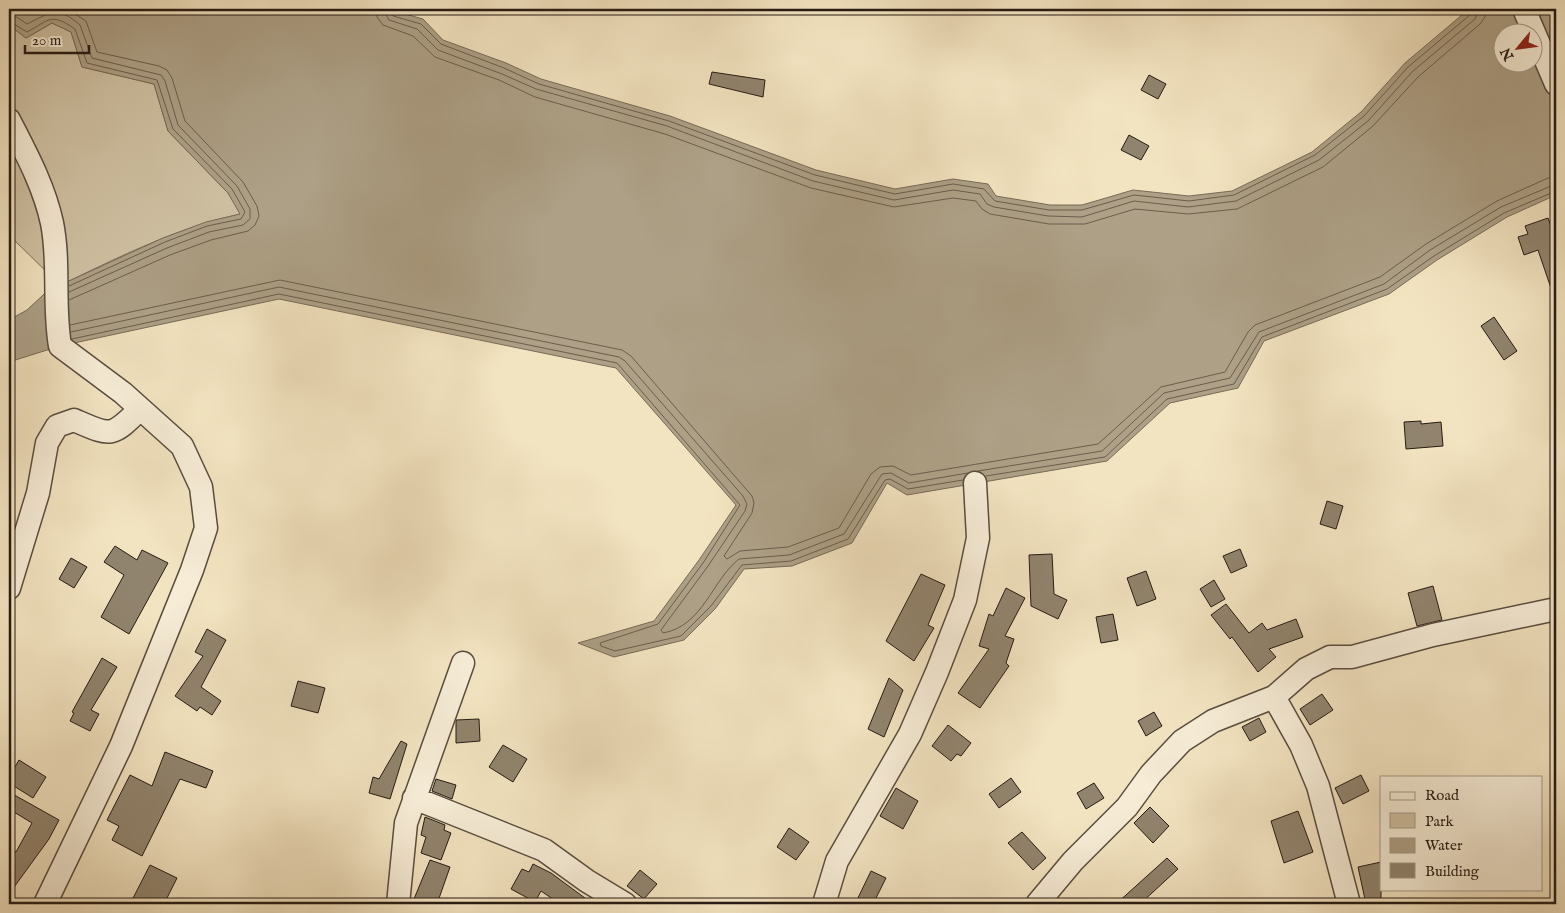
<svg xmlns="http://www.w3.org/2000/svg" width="1565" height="913" font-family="'IM FELL English',serif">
<rect width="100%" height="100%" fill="#f3e4c1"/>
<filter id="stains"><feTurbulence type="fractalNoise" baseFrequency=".004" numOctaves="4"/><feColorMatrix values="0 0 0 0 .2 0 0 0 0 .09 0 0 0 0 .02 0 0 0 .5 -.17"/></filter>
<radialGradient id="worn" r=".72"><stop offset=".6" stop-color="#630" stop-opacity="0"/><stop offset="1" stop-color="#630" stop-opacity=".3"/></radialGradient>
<path fill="#d0c2a4" stroke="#7b6e5c" d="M52,23L71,32L82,67L154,84L168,131L228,193L241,214C180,227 125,254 69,281L57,282L9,235V25L26,38Z"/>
<path fill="#ada086" stroke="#776b58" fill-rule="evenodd" d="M9,9H387L423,19L443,40L506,63L541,79L670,116L816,170L895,189L953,179L988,184L996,196L1050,205H1082L1133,190L1189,196L1232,191L1312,152L1361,112L1405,63L1469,9H1556V195L1507,217L1437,260L1389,294L1264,341L1238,388L1170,403L1107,461L907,495L887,483L852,543L792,566L744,569L715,609L684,640L614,657L578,643L654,621L699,560L736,505L616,368L279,299L60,346L9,362V320L27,310L57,282L69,281L163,238L206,222L240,214L228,193L168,131L154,84L82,67L71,32L52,23L26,38L9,25ZM1502,32H1532V62H1502Z"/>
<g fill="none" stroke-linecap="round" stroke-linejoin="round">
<path stroke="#6a5e4d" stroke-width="1" d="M67,9L86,21L97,52L159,66L167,70L172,78L185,121L243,182L257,206L259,216L255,225L248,231L211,240L170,255L69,300
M376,9L377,17L383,25L413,36L435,57L499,80L535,97L665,134L811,188L894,207L953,198L976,201L982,209L990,214L1049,224H1085L1135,209L1188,214L1237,209L1323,167L1373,126L1418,77L1480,24L1485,17L1486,9
M383,9L389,20L417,29L438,50L502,74L536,89L667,126L813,181L894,200L953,190L980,194L987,204L994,207L1048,216L1082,217L1134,201L1188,207L1236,201L1319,160L1368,121L1413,71L1475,19L1479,9
M390,9L393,16L421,24L441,44L504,68L539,84L669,121L815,175L895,194L953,184L984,189L995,201L1049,210H1082L1134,195L1189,201L1234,195L1315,155L1364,116L1408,67L1471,14L1472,9
M9,15L15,16L27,24C50,13 57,5 80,25L92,58L161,75L165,81L178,125L237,186L250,209V219L243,225L209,232L167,248L69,292
M9,21L27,32C50,20 50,12 75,29L87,63L157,80L173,129L232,189L245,212L241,219L207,226L165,242L69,286
M70,325L280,280L622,350L631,356L752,496L754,503L752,513L724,556L727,559L740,551L788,547L839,528L871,474L880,467L893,466L911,475L1098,444L1161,387L1225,372L1248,332L1255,325L1380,277L1426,244L1497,201L1548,178L1556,177
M71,332L279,287L619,357L625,361L743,496L747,504L745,511L708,566L661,630L663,633C703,626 712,580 739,559L789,555L844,534L882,474L891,473L909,483L968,473
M72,339L279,294L617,363L740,505L703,563L658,624L600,643L601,646L615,651L681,636L711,606L742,565L791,561L848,539L885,480L890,479L908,489L963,480
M978,471L1102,451L1164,393L1230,378L1259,332L1384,284L1430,250L1501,207L1556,184
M986,476L1105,457L1167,399L1234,384L1262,337L1387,289L1434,256L1504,213L1556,191"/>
</g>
<path fill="#91846e" stroke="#261b14" d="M712,72L765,80L763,97L709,84Z
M1149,75L1166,84L1158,99L1141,90Z
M1129,135L1149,146L1141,160L1121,150Z
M1548,218L1556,240V293L1553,294L1538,250L1524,255L1518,237L1528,234L1525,226Z
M1494,317L1517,351L1504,360L1481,326Z
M1421,421V424L1441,422L1443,446L1406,449L1404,422Z
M1327,501L1343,506L1336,529L1320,524Z
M115,546L137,560L142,550L168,563L129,634L101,617L124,575L104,562Z
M1240,549L1247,566L1231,573L1223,556Z
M1052,554L1054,594L1067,600L1058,619L1031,606L1029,555Z
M71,558L87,567L74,588L59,579Z
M1146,571L1156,599L1137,606L1127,578Z
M921,574L945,585L928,625L934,628L914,661L886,641Z
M1214,580L1225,599L1211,607L1200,589Z
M1433,586L1442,620L1417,626L1408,593Z
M1006,588L1025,598L1005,636L1014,639L1006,663L1009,666L980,708L958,693L989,649L979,646L989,614L993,616Z
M1226,604L1249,633L1262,623L1267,630L1296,619L1303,637L1269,649L1276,657L1258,672L1232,637L1230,639L1211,615Z
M1113,614L1118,640L1101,643L1096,617Z
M207,629L226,640L201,687L221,701L212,715L200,707L197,711L175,696L203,656L195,652Z
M102,658L117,667L91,710L99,714L90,731L70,721L74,713L72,712Z
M889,678L903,690L884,737L868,729Z
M298,681L325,688L318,713L291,706Z
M1322,694L1333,710L1310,725L1300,709Z
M1154,712L1162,726L1146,736L1138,721Z
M1259,718L1266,732L1250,741L1242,727Z
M479,719L480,741L456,743V720Z
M948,725L971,743L961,756L957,754L951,761L932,746Z
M401,741L407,744L390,799L369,793L373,777L379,779Z
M503,745L527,759L513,782L489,767Z
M165,752L213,771L206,788L180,779L142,856L112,840L119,826L107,820L130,775L152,786Z
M19,760L46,777L33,798L9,783V777Z
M1361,775L1369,791L1343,804L1335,788Z
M1011,778L1021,792L999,808L989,794Z
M436,779L456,785L452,799L432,791Z
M1094,783L1104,798L1086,809L1077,793Z
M896,788L918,801L903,829L880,816Z
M9,792L59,820L49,839L9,894V848L16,852L32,823L9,809Z
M1150,807L1169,826L1153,843L1134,823Z
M1298,811L1313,852L1284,863L1271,821Z
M425,817L445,825L444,830L451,833L441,860L421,853L426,837L421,835Z
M789,828L809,842L796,860L777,847Z
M1022,832L1046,858L1033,870L1008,843Z
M1167,858L1178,869L1140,904H1116Z
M430,860L450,867L437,904H412Z
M1381,862V904H1366L1358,867Z
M533,864L551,873L593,904H560L541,891L535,902L511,889L522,869L529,872Z
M150,865L177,878L164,904H130Z
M640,870L657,884L644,899L627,886Z
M871,871L886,878L873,904H855Z"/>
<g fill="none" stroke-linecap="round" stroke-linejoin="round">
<g stroke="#594d3f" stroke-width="25">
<path id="minor" d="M1524,9L1556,84
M9,120C26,153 44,186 52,223C60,263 53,305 60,346L123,393L182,446L201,487L206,528L192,570L121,746L45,904
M9,588L38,493L47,443L57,426L74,420C111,436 111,438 140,409
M1274,697L1301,745L1318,786L1349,904
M414,798L544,850L587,881L625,904
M398,904L406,823L463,663
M824,904L837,861L910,734L937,672L965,600L978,538L975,483
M1037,904L1073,861L1127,807L1151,774L1182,741L1213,721L1274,697L1306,669L1330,657H1352L1433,635L1556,609"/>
</g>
<use href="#minor" stroke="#f7edd7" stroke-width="22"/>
</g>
<rect width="1565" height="913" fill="none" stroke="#f3e4c1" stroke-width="30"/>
<rect x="10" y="10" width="1545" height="893" fill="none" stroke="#261b14" stroke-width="2.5"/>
<rect x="15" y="15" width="1535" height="883" fill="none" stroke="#261b14"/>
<rect x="1380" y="776" width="162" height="115" fill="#f7edd7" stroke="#a39989"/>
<rect x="1390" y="792" width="25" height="8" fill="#f7edd7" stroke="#a39989"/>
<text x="1425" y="800" font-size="15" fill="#261b14">Road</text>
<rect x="1390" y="813" width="25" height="15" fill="#d0c2a4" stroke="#a39989"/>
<text x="1425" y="826" font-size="15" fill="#261b14">Park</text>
<rect x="1390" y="838" width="25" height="15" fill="#ada086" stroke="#a39989"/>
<text x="1425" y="850" font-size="15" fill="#261b14">Water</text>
<rect x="1390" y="863" width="25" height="15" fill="#91846e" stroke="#a39989"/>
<text x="1425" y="876" font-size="15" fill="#261b14">Building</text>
<g transform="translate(1518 48) rotate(241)"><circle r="24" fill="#f7edd7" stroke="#a39989"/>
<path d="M0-4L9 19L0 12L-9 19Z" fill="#8f2418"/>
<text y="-8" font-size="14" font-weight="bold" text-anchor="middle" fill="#261b14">N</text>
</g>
<path d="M25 45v8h64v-8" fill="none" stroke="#261b14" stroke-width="2.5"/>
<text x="32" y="45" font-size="15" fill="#261b14" stroke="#f7edd7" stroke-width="4" paint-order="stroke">20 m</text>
<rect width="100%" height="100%" filter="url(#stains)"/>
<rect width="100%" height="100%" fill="url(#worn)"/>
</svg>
